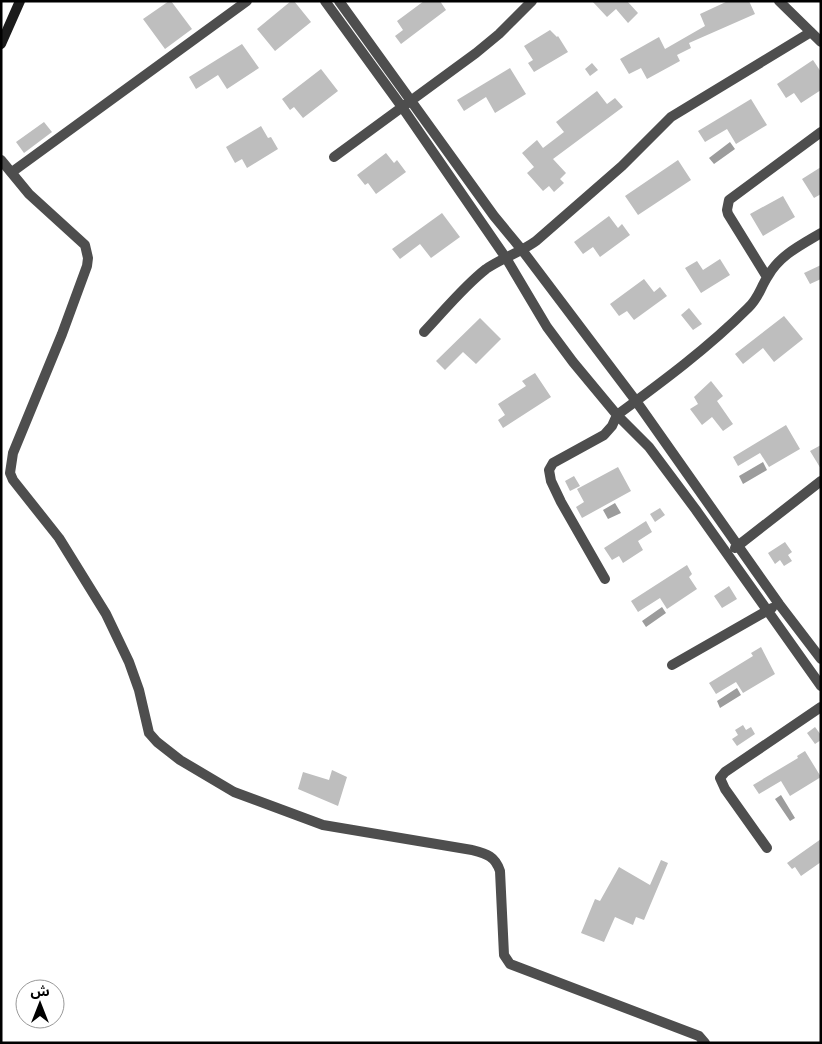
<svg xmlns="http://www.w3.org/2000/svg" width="822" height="1044" font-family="'Open Sans','Noto Sans Arabic',sans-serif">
<rect width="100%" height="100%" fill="#fff"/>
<path fill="#9c9c9c" d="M730,142L735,149L714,164L709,158Z
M763,462L767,470L743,484L739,476Z
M615,503L621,513L608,519L603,510Z
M662,607L666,613L646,627L642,621Z
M737,688L741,695L720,708L717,701Z
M781,795L795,818L790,821L775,799Z"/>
<path fill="#bebebe" d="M169,1H171L192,29L165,49L143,19Z
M291,1H294L311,22L275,51L257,29Z
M424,1H440L446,10L401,44L395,36L403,30L397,21Z
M592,1H627L638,13L628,23L616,9L607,17Z
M728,1H749L755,14L689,43L691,48L677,55L680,61L647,79L641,68L629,74L620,59L659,37L665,49L705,26L700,14Z
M550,30L557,37L558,36L568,52L534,72L528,63L533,60L524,46Z
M242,44L259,68L227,89L218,75L196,89L189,77Z
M813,60L821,72V90L801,103L794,93L786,98L777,84Z
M592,63L598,70L590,76L585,69Z
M510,68L526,94L495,113L486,97L464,111L457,100Z
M321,69L338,91L303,118L294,107L290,110L282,99Z
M597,91L607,104L615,98L623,107L553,159L566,173L560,179L564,183L554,192L549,186L543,191L527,173L534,167L522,153L537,140L543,148L564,132L556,122Z
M751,99L767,125L736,144L727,129L705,142L698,131Z
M44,122L52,132L24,153L16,142Z
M261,126L268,138L271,137L278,149L247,168L242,159L235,163L226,147Z
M386,153L394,163L397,160L406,172L376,194L368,183L365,185L357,175Z
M678,160L691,180L638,215L625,196Z
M821,167V194L814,198L802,179Z
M783,196L795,217L763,236L750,214Z
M442,213L460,237L431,258L420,244L400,259L392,249Z
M609,216L618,228L622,224L630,235L600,257L593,247L583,254L574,242Z
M720,259L730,275L701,293L685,268L697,261L703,270Z
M821,265V279L810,284L804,273Z
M644,279L654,292L660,287L667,296L634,320L627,311L619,316L610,304Z
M689,308L702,324L693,330L681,315Z
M784,316L803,339L774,362L763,348L743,364L735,354Z
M480,318L501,339L476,364L463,352L445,370L436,361Z
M535,373L551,397L503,428L498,420L505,415L498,404L526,386L522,381Z
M711,381L723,396L717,401L733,424L723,431L712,417L702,425L690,409L698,404L694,397Z
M786,425L800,449L769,467L760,453L738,466L733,457Z
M821,445V469L810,451Z
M618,467L631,491L582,518L576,507L584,502L577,489Z
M574,476L580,486L570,491L565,481Z
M660,508L665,515L655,522L650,514Z
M646,521L652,532L638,541L643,550L623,563L619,556L612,560L604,548Z
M785,542L792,552L788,555L792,561L784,566L780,560L775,564L768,553Z
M687,565L692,574L689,577L697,589L667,609L660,598L638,612L631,601Z
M729,586L737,599L722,608L714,596Z
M761,647L775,674L743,693L736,682L716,694L709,683L753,656L751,653Z
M743,725L746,730L751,727L755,734L737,746L732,739L738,735L735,730Z
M815,727L821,735V740L815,744L807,733Z
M805,751L821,777L790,796L781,781L759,794L753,785L798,758L797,756Z
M332,770L347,777L338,806L298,789L303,772L329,780Z
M821,839V862L801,876L795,867L792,869L787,863Z
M661,860L668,863L644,920L636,917L633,925L615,917L604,942L581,933L595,899L600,901L619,867L650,885Z"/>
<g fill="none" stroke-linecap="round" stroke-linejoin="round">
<path stroke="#4e4e4e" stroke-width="10" d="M325,1L402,107L506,258L547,327L573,362L617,415L649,447L696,510L821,686
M339,1L494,216L522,250L636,401L779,604L821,659
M779,1L821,42
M334,157L476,53L499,34L532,1
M1,160L29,194L85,245L88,258L87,266L62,334L13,453L10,473L13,480L59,538L106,614L129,662L139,690L149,733L157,742L180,760L234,792L323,825L472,850C487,854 495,856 500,871L504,955L510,964L699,1036L705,1043
M12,172L247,1
M767,277L728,214L727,210L729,200L821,132
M424,332C444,311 463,287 486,269C502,258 521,252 536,241L622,166L671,117L811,32
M735,548L821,481
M605,579L561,502L551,481L549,470L553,463L604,435L612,426L617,415C662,382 708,348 748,308C759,298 760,288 768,276C780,255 801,245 821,233
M672,665L772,608
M767,848L725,789L720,778L725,772L821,707"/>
<path stroke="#1b1b1b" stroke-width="10" d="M1,44L20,1"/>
</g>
<rect width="822" height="1044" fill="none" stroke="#000000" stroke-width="5"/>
<g transform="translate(40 1004)"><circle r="24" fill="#ffffff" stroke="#999999"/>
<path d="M0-4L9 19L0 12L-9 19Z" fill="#000000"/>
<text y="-8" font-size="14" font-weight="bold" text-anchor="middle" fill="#000000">ش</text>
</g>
</svg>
